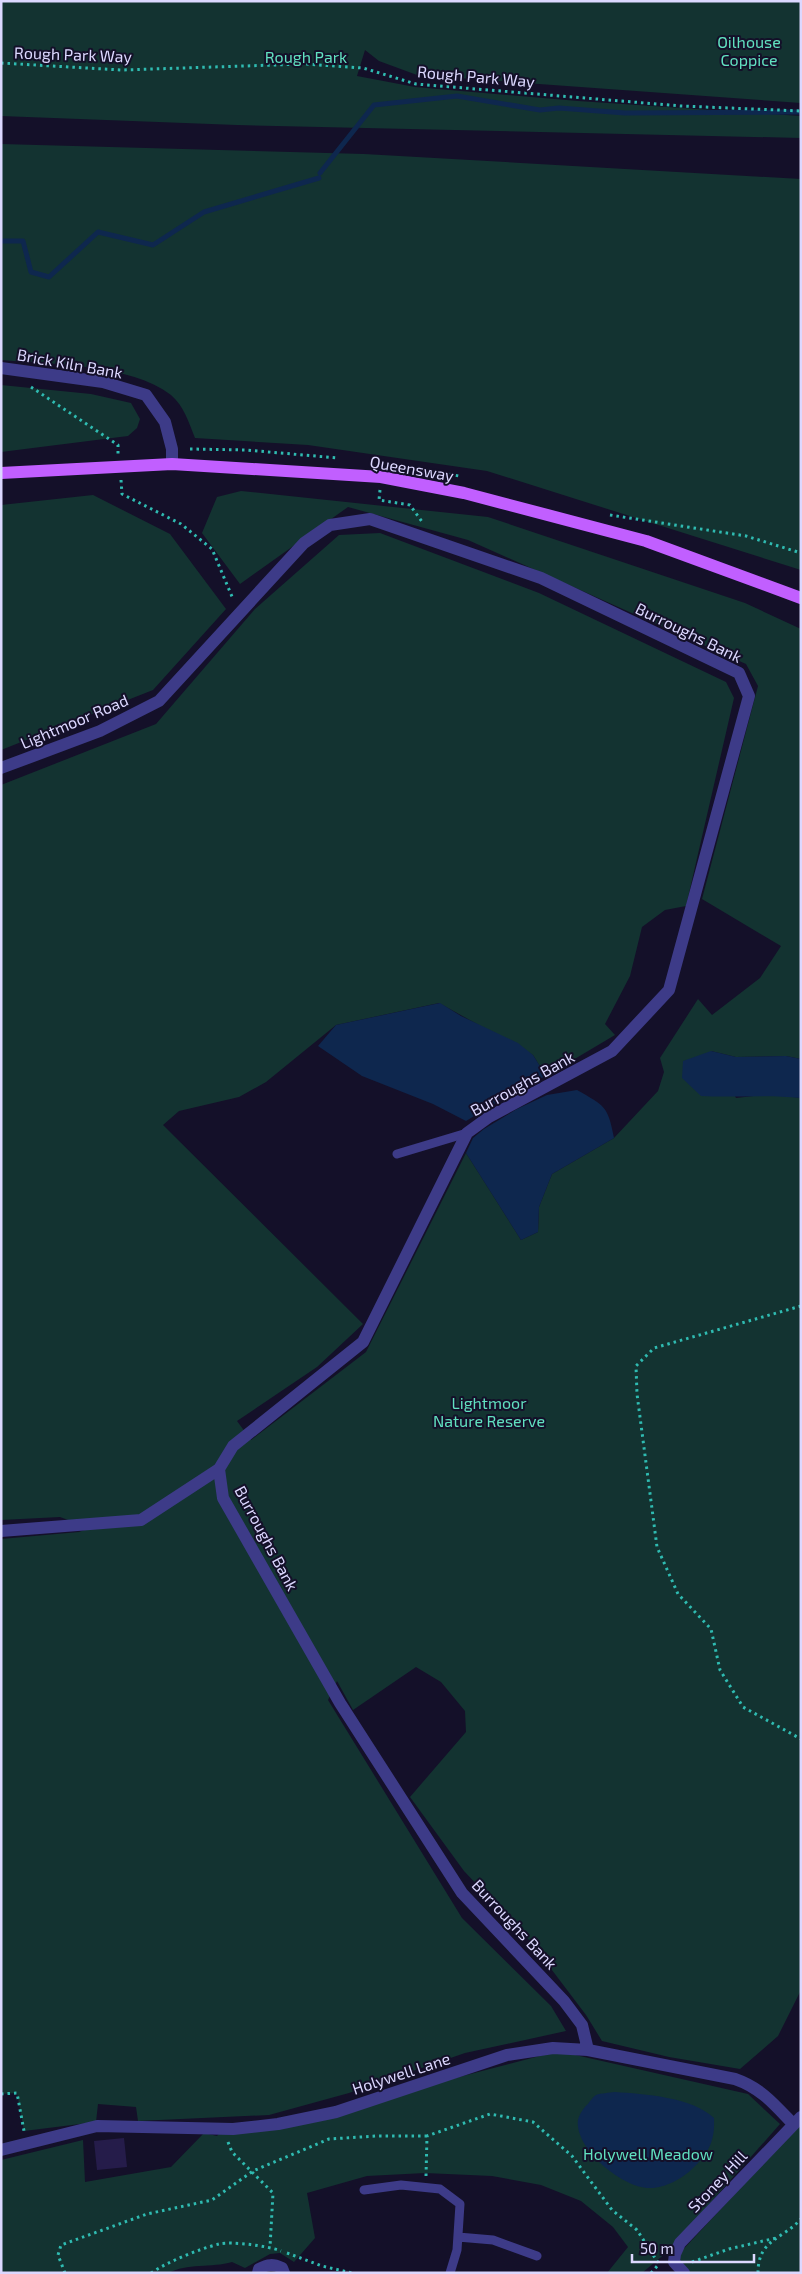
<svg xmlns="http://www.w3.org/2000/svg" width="802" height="2274" font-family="'Exo 2',sans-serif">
<rect width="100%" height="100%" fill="#141029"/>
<path fill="#133331" d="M1,1H801V103L417,75L379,61L365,50L357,76L415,87L578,101L801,116V138L237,125L1,116Z
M1,144L364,154L801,179V570L487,471L308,445L195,438C189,423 184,406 171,395C131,364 50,364 1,360Z
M1,385L91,394L131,403L140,419L137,428L128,436L1,452Z
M241,491L488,517L745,603L801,629V1059L786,1056L736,1057L711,1051L736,1098L771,1094L801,1098V1990L778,2036L740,2069L669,2057L602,2041L586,2015L530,1941L464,1871L410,1797L466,1732L465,1711L441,1682L416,1667L353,1710L337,1681L328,1700L462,1918L551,2006L566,2031L465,2053L349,2093L269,2115L138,2121L136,2107L98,2104L96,2122L24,2131L17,2093L1,2094V1539L79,1532L90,1528L60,1517L1,1520V785L156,724L255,609L339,535L380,533L539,593L726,682L734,698L686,906L665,910L642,927L630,976L605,1024L615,1035L546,1076L533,1055L439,1003L336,1025L266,1082L239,1097L179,1111L163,1125L363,1324L317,1367L237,1421L251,1440L366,1352L466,1153L521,1240L538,1232L539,1207L552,1174L614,1138L658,1091L664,1072L660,1058L698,999L712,1015L760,978L781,946L702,899L758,686L746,664L468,540L348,507L240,584L202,533L217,497Z
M93,495L170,534L226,609L153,690L1,750V505Z
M555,2052L571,2054L748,2094L780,2124L667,2252L642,2273H607L628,2247L613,2227L581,2201L541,2185L492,2176L425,2173L367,2176L307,2193L315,2238L294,2262L280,2253L270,2254L245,2268L232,2262C212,2268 186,2263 169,2273H1V2160L83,2140L85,2182L171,2167L204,2133L217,2136L223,2129L278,2124Z
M801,2123V2273H687L678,2255Z"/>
<path fill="#0e274e" d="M440,1003L461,1016L518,1043L533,1055L546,1076L524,1086L466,1121L433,1104L362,1076L318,1046L336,1025Z
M711,1051L736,1057L786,1056L801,1059V1098C767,1094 735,1098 701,1096L682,1078L683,1061Z
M577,1090C605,1106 608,1106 614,1138L552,1174L539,1207L538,1232L521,1240L466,1153L473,1138L484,1129L517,1109L547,1095Z
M615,2092C644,2094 692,2097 714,2118C715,2141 709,2153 692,2169C683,2178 665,2188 651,2188C625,2190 574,2149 578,2120C579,2115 584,2107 588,2104C590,2101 593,2097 596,2095C601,2093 609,2093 615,2092Z"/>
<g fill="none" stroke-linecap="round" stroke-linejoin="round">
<path stroke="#0e274e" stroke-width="5" d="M320,173L374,105L457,96L540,110L559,108L625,113L801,112
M1,241H23L31,272L49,277L98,232L153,245L204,212L319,178"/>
</g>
<path fill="#251c4a" d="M124,2138L127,2167L97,2170L94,2141Z"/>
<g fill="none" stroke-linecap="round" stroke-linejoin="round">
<path stroke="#2fbbb1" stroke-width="3" stroke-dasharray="2.5 4" stroke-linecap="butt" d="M1,63L122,70L305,64L363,68L416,84L681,106L801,111
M31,387L118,445V454
M190,449L246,450L338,458
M443,473L459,476
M121,480L122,494L181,524L212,549L233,599
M380,490L379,500L410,505L423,523
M610,515L746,536L801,553
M801,1306L654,1348L636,1366L637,1394L657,1547L678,1594L711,1629L720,1670L743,1707L801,1739
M1,2094L17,2093L24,2131
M228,2142L232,2152L273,2193L270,2247
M426,2176L427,2136L490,2114L533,2122L572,2156L612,2210L637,2230L659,2264
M287,2253L322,2266L352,2273
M692,2262L729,2249L776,2238
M65,2273L58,2255L61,2245L147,2214L212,2200L253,2171L329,2139L376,2136H427
M151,2273C169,2261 199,2249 219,2244C231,2241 269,2246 281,2251
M651,2273L659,2264
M758,2273C758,2239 782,2240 801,2219"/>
<path stroke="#3d3b88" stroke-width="9" d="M397,1154L467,1133
M364,2190L401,2185L440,2189L460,2204L457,2250L450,2273
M458,2237L493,2240L537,2256"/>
<path stroke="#3d3b88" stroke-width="12" d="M1,368L103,382L146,395L165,422L172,449V464
M1,768L100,731L159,701L304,543L330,525L370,519L541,578L739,673L749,696L669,990L612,1051L489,1117L467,1133L363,1342L233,1446L219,1469L223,1498L340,1703L462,1893L564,2001L582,2025L588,2050
M1,1531L141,1520L219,1469
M1,2150L97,2126L233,2129L278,2124L336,2112L507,2055L553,2048L588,2050L735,2079C761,2088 774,2104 793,2124
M258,2273L259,2269C268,2264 273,2264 282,2268L284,2273
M684,2273L674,2262L675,2254L680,2243L801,2117"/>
<path stroke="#c15fff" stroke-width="12" d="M1,473L172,464L381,477L464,493L646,541L801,598"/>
</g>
<g text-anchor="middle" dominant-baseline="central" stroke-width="4" stroke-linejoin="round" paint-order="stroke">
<g font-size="16" fill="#61e1c0" stroke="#141029">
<text x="749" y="41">Oilhouse<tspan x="749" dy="18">Coppice</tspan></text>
<text x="306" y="56">Rough Park</text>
<text x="489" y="1402">Lightmoor<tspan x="489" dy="18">Nature Reserve</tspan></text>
<text x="648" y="2153">Holywell Meadow</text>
</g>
<g font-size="16" fill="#dcd8ff" stroke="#141029">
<text transform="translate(73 54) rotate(2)">Rough Park Way</text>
<text transform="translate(476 76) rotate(5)">Rough Park Way</text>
<text transform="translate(70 363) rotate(10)">Brick Kiln Bank</text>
<text transform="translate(412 468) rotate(10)">Queensway</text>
<text transform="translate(689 632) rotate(26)">Burroughs Bank</text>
<text transform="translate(74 721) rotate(-23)">Lightmoor Road</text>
<text transform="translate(522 1083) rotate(-29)">Burroughs Bank</text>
<text transform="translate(267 1538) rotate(62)">Burroughs Bank</text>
<text transform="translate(515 1924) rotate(47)">Burroughs Bank</text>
<text transform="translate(401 2073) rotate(-18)">Holywell Lane</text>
<text transform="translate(717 2181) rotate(-47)">Stoney Hill</text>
</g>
</g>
<rect width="802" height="2274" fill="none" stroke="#dcd8ff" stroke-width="5"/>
<path d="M632 2254v8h122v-8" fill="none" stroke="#dcd8ff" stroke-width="2.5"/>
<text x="640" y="2254" font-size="15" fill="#dcd8ff" stroke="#141029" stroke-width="4" paint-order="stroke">50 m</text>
</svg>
